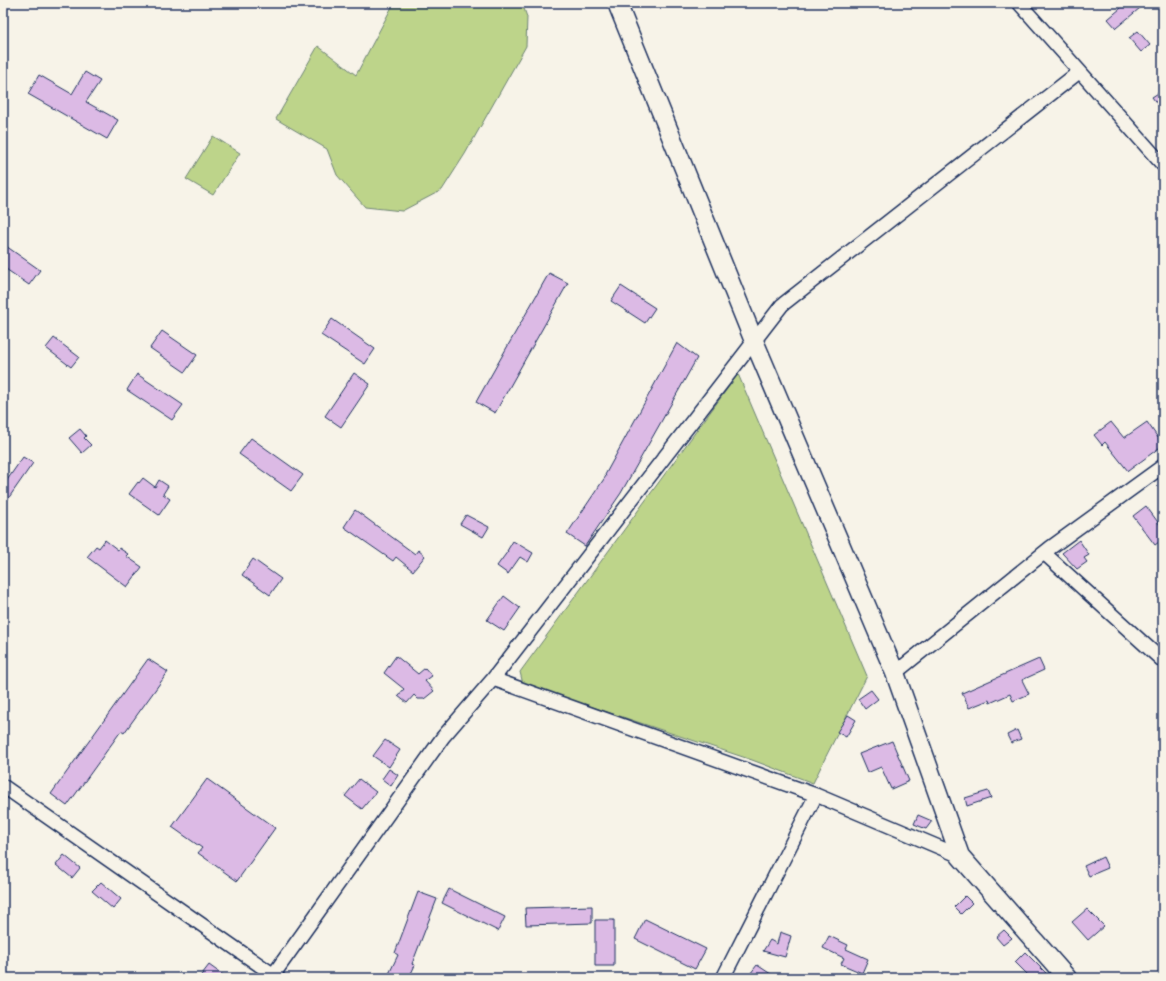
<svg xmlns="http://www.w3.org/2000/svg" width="1166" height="981" font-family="'Patrick Hand',sans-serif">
<rect width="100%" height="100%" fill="#f7f3e8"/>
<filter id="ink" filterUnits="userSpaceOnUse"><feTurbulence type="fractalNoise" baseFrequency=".025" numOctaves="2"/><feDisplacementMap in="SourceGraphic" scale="8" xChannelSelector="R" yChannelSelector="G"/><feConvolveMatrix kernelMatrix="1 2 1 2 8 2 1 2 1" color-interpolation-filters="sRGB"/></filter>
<g filter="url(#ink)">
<path fill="#bdd48a" stroke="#6c8274" d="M394,3H522L527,17L526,46L465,154L442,190L402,211L365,207L337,175L327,149L276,119L318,46L356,75Z
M213,136L240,153L213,195L186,179Z
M738,374L867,676C849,712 830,747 813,783L752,760L523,684L520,672Z"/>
<path fill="#dcbae5" stroke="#1b2f5e" d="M1127,3H1146L1116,28L1108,19Z
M1138,31L1150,45L1141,52L1129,38Z
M85,72L100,81L86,102L118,120L107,139L28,94L39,75L72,94Z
M1163,90V112L1152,97Z
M3,244L40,270L29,285L3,267Z
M549,273L568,283L495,413L476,402Z
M621,286L655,308L645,323L611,301Z
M332,319L375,349L365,364L321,335Z
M162,331L197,355L185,372L150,348Z
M54,338L79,357L71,367L46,348Z
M677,343L697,358L621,493L585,546L567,534L606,476L605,475Z
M354,373L370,384L341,427L325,416Z
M137,374L183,405L172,420L127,390Z
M1111,422L1124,438L1147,422L1163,445L1128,471L1105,442L1102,445L1094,435Z
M80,429L86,436L84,438L91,445L82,453L69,438Z
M251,438L303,475L291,491L239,454Z
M23,457L33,463L3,506V486Z
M143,478L155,487L159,480L168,486L163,494L170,499L159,515L129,494L138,482L139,483Z
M1146,506L1163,529V539L1155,545L1133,516Z
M355,510L415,554L418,550L425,556L413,571L396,557L393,561L344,527Z
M466,515L489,527L483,537L460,524Z
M105,540L118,550L119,548L128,554L126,556L142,567L127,587L87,557L96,546L99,548Z
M1079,540L1089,555L1084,558L1087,562L1077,569L1062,553Z
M513,541L533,553L528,562L520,557L508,574L497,566L508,551H507Z
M253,559L281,579L270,595L242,575Z
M504,596L520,608L504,631L487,620Z
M396,656L418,674L425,668L432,676L425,681L434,691L424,699H418L414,695L407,703L398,696L404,689L384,673Z
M148,659L168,672L124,733L121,731L67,806L51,794Z
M1039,659L1044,670L1022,680L1029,694L1013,701L1010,694L990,703L989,700L969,708L962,693Z
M871,690L878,699L865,709L858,699Z
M848,715L856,720L846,737L837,732Z
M1017,730L1021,739L1011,743L1007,735Z
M385,740L400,750L389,767L373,756Z
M892,741L909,781L891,789L881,767L867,773L859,754Z
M389,769L398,775L391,786L382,779Z
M207,779L275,828L237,881L198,853L202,848L172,827Z
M359,779L376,792L362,809L345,796Z
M988,791L991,798L967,806L965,798Z
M918,815L932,821L926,829L914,824Z
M64,855L80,868L72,878L56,865Z
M1103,857L1108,868L1089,876L1084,866Z
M101,882L121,899L113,909L92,891Z
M449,889L505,917L498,931L442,903Z
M418,892L437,899L412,964L415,965L409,978H387L398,955L395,953Z
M965,896L972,903L961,914L954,907Z
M592,906V923L526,925L525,908Z
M1087,909L1104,926L1088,940L1072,922Z
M645,919L706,949L695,969L635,939Z
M595,920H614V966H595Z
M1004,930L1012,938L1003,945L996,937Z
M780,932L791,936L785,957L763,951L770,940L777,944Z
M829,936L848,945L846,949L868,959L862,973L841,964L844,958L823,948Z
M1025,952L1046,973L1041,978H1031L1015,962Z
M209,965L227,978H199Z
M757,965L777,978H747Z"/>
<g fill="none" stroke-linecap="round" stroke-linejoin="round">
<g stroke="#1b2f5e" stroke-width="16">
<path id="minor" d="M1019,3L1163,165
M1044,553L1163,661
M895,673L1050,548L1163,466
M493,679L816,795L960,856
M3,786L278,978
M271,978L443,737L493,679L782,305L1079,72
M723,978L816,795"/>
</g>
<g stroke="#1b2f5e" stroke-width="21">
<path id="secondary" d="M617,3L754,341L895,673L960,856L1067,978"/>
</g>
<use href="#minor" stroke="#f7f3e8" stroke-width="13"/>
<use href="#secondary" stroke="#f7f3e8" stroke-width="18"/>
</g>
</g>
<rect width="1166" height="981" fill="none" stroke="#f7f3e8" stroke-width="16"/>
<rect x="8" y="8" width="1150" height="965" fill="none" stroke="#1b2f5e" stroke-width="1.5" filter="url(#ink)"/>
</svg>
